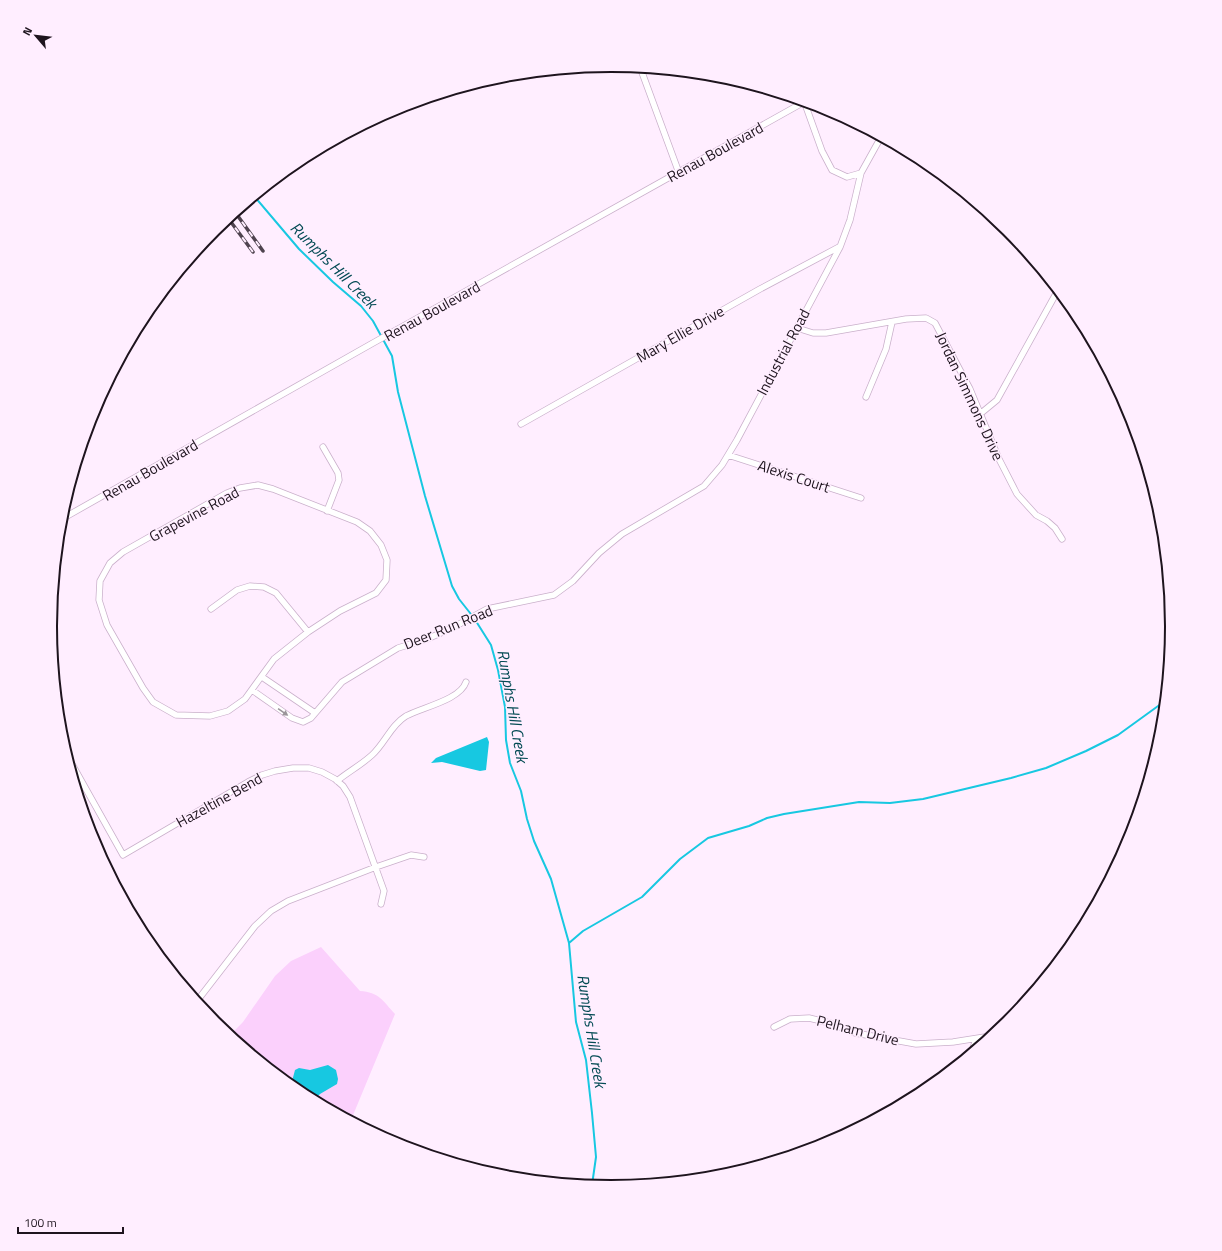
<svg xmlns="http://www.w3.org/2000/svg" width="1222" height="1251" font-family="'Titillium Web',sans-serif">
<rect width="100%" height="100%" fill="#fef"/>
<path fill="#fbd0fc" d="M321,947L360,991C379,992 383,1001 395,1014L351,1120L299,1092L230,1035L243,1022L275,976L291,961Z"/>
<path fill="#17c8e1" d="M487,737L489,742L486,770L480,771L442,762L431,763L436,758Z
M328,1065L336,1070L338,1079L337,1084L320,1094L314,1100L299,1092L291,1085L295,1070L299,1068L310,1070Z"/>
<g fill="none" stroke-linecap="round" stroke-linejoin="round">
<path stroke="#17c8e1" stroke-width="2" d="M254,196L299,249L333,282L361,306L373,321L392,356L398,392L425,496L452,586L459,599L474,618L491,645L498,670L505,707L506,740L510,763L521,791L527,819L534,841L551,879L569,943L576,1022L586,1060L592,1113L596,1157L592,1185
M569,943L583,931L642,897L680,859L708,838L749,826L767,818L784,814L859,802L890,803L923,799L1011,778L1046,768L1086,751L1118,735L1165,701"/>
<g stroke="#cab0cb" stroke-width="7">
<path id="minor" d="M640,67L679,173
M804,101L822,151L832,170L847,177L861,173L881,137
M797,328L813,333H826L906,319L926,318L935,323L970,389L999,459L1017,494L1036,515L1047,521L1055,528L1062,539
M866,397L886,349L892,322
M980,414L997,400L1058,290
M521,424L760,289L839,247
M323,447L338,473L339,480L327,511
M728,455L861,498
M258,485L273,489L357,522L370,531L381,545L387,560L386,580L376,593L340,611L308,632L274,659L245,699L228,711L210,716L176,715L153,702L143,688L107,625L99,600L100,581L110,563L123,552L227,493L240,488Z
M60,520L373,343L804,102
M211,609L237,590L250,586L264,587L276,593L308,632
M262,677L315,713
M252,690L292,718L303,722L311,718L342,682L398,648L427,639L452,628L487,609L554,595L573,581L599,553L622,534L704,486L722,465L737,440L840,247L850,220L861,173
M68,757L123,855L248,782L262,775L275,771L293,768H309L322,772L335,779L343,786L350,797L384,891L381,904
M337,781C348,772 361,765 372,755C385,743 391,725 406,716C423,707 460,700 466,682
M197,1001L255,926L271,911L288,901L376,867L411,855L424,857
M774,1027L790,1019L809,1018L830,1023L855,1033L916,1044L953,1042L991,1036
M972,1051L976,1039"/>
</g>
<use href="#minor" stroke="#fff" stroke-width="5.5"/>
<g stroke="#4f434f" stroke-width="3.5">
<path id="rail" d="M235,212L263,251
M228,218L253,252"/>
</g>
<use href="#rail" stroke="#fef" stroke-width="2" stroke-dasharray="6" stroke-linecap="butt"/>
</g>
<defs><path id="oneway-solid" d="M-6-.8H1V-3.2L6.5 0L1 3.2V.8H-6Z"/></defs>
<use fill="#9a959a" href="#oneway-solid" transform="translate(283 712) rotate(35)"/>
<g text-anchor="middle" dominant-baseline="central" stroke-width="3" stroke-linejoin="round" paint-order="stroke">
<g font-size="15" fill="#1e141e" stroke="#fef">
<text transform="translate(715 152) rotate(-29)">Renau Boulevard</text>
<text transform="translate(432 311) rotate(-29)">Renau Boulevard</text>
<text transform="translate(680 334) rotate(-30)">Mary Ellie Drive</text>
<text transform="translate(783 352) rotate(-62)">Industrial Road</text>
<text transform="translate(970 396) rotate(65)">Jordan Simmons Drive</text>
<text transform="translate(150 470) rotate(-30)">Renau Boulevard</text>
<text transform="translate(794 476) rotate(18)">Alexis Court</text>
<text transform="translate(194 514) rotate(-28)">Grapevine Road</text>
<text transform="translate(448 627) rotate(-22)">Deer Run Road</text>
<text transform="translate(219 800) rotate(-29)">Hazeltine Bend</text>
<text transform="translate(858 1030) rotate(14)">Pelham Drive</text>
</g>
<g font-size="16" font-style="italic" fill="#034a54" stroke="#fef">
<text transform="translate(334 265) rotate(45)">Rumphs Hill Creek</text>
<text transform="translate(513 706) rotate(80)">Rumphs Hill Creek</text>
<text transform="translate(592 1031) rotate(81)">Rumphs Hill Creek</text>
</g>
</g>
<path d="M0 0H1222V1251H0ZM57 626a554 554 0 1 1 1108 0a554 554 0 1 1-1108 0Z" fill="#fef" fill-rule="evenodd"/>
<path fill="none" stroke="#1e141e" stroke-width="2" d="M57 626a554 554 0 1 1 1108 0a554 554 0 1 1-1108 0Z"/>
<g transform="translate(36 36) rotate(298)" stroke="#ffeeff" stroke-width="3" paint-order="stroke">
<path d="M0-3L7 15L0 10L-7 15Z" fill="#1e141e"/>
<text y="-6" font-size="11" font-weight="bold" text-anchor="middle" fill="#1e141e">N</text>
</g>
<path d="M18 1227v6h105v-6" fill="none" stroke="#1e141e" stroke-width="2"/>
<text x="24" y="1227" font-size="12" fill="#1e141e" stroke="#ffeeff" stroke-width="3" paint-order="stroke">100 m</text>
</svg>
